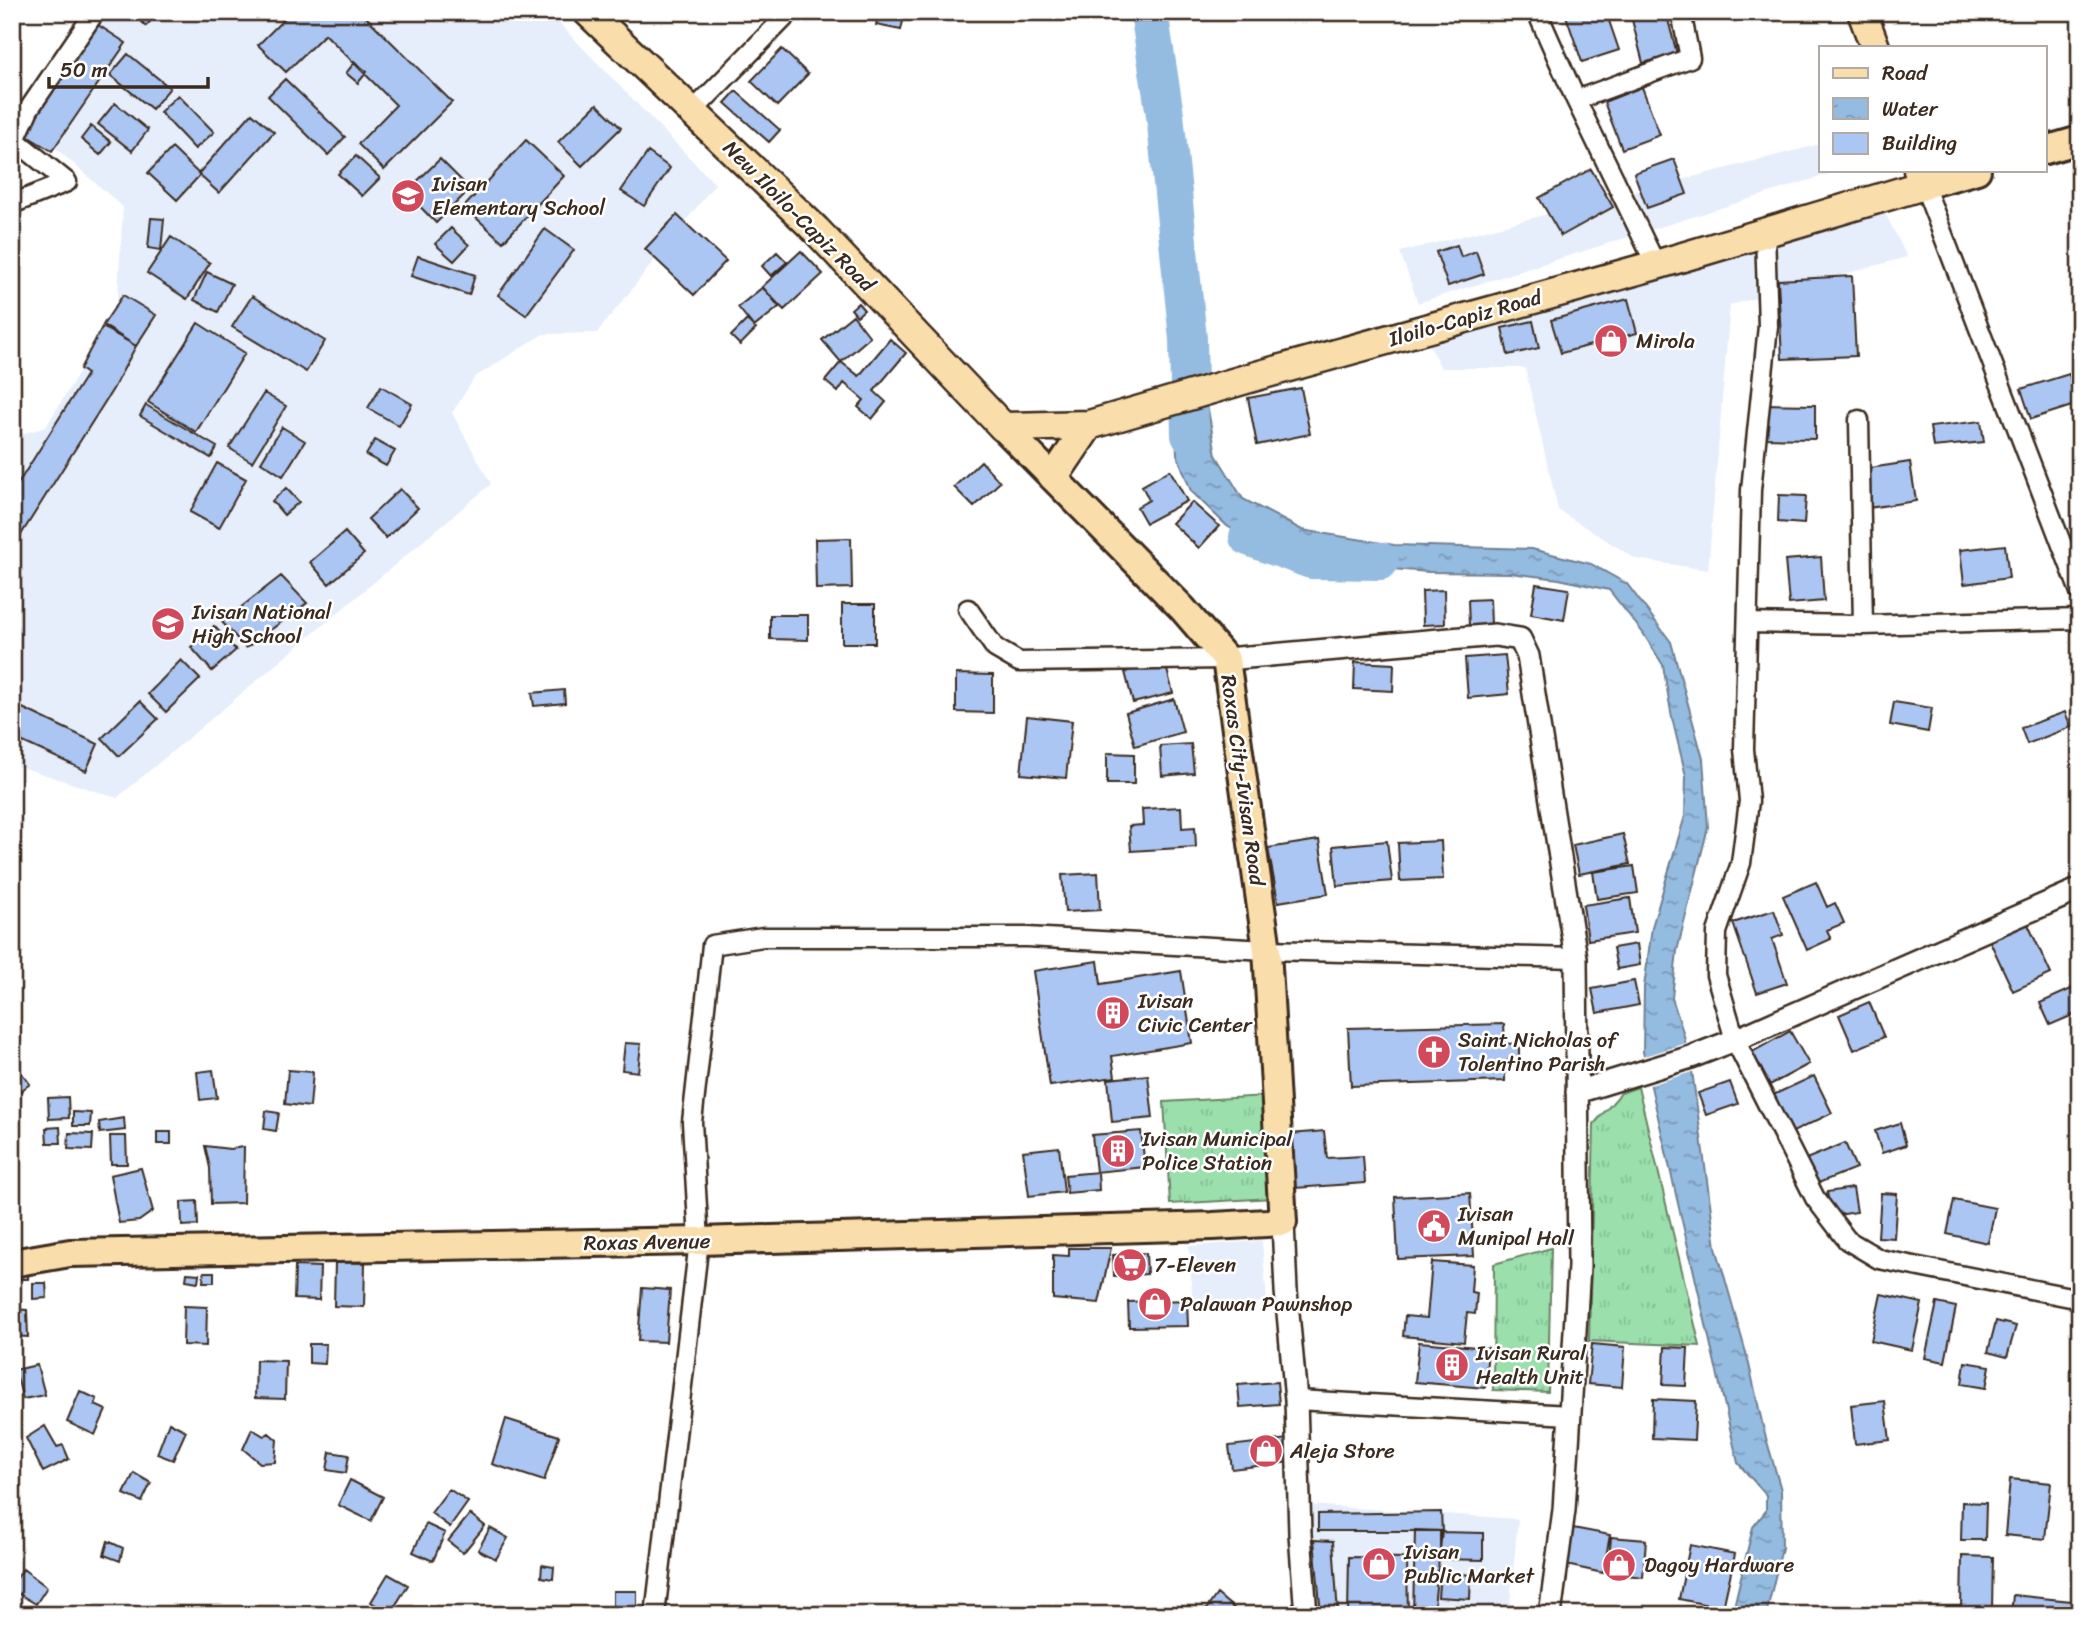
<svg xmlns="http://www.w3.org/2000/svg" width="2092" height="1627" font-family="Sriracha,sans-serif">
<defs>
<pattern id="grass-tufts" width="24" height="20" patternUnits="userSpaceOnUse" patternTransform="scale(1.75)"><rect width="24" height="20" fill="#9adfac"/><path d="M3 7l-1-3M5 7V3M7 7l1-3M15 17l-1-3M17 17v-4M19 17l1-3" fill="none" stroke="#86c094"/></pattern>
<pattern id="water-ripples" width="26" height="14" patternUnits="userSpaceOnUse" patternTransform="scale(1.75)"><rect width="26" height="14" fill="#94bbe0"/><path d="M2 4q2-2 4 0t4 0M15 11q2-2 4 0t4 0" fill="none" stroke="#7a98b5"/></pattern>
</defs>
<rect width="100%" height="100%" fill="#fff"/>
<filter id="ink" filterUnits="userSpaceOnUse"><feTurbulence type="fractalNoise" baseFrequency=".0143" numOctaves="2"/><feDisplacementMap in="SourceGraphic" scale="14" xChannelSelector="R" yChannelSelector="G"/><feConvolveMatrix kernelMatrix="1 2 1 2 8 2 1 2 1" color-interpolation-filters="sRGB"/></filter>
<g filter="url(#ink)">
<path fill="#e6eefb" d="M101,12H548L715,184L597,333L543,334L475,377L452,413L491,484L117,798L12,764V437L46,427L117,309L123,207L28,124Z
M1821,144V170H1842L1418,303L1400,252Z
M1885,213L1907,257L1730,305L1708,570L1636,559L1558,510L1525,368H1441L1426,338Z
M1262,1241L1267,1302L1193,1308L1189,1246Z
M1309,1505L1518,1519L1509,1615H1316Z"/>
<path fill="url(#grass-tufts)" stroke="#6a8465" stroke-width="2" d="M1638,1087L1700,1346L1589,1341L1594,1124L1621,1093Z
M1266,1096L1273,1198L1170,1204L1164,1102Z
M1551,1248L1548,1392L1493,1390L1494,1264Z"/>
<path fill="url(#water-ripples)" stroke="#708192" stroke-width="2" d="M1206,398L1216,455L1243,499L1302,530L1394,545L1532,549L1591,564L1627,584L1671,642L1703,759L1708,827L1677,951L1672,998L1683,1032L1692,1071L1716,1247L1748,1360L1764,1431L1781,1490L1782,1548L1766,1615H1732L1753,1527L1766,1511V1495L1738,1463L1643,1052L1644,987L1652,927L1685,816L1686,776L1672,718L1663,665L1643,633L1609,590L1559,579L1510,573L1429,572L1367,567L1266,549L1227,526L1191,491L1177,454L1175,408Z"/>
<path fill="#fff" d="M1687,1043L1695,1071L1647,1086L1641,1057Z"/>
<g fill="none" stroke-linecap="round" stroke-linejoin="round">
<path stroke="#94bbe0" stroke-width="38" d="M1149,12L1165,115L1188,339L1190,435
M1248,537L1311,560L1380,561"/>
</g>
<path fill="#abc6f3" stroke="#3b2a1e" stroke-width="2" d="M132,12H159L146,26Z
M291,12H361L452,102L384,170L358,144L396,105L325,34L286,72L258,45Z
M879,12H905L901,30L876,25Z
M1606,12L1619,50L1582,62L1565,13Z
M1630,12H1666L1677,54L1643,63Z
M95,23L126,43L52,151L22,133Z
M782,49L808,74L777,106L751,81Z
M128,54L170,88L152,109L110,75Z
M12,55L19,61L12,69Z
M355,62L367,72L358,83L346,73Z
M285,79L345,137L328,155L268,96Z
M1642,87L1660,135L1622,149L1604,102Z
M736,91L780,130L769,142L725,103Z
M178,95L214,132L195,149L160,112Z
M115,103L148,130L132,151L98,124Z
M597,104L621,128L582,166L558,142Z
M252,113L274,132L219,193L198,174Z
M91,126L111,142L100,155L81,139Z
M526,140L564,176L503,242L464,207Z
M172,148L200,175L177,200L148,173Z
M648,152L670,168L644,206L621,191Z
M356,156L380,178L362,196L338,174Z
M440,159L470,189L436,223L406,192Z
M1674,159L1687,194L1647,208L1634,173Z
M1591,169L1613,207L1561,236L1539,198Z
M677,215L726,261L694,295L645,249Z
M151,218L164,219L161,250L148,248Z
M451,228L469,245L454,261L435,244Z
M545,229L574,250L526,315L498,295Z
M171,237L210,263L187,299L147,273Z
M1457,245L1461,257L1476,251L1484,274L1448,286L1436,252Z
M801,251L823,274L784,310L762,287Z
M777,252L787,262L771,276L762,266Z
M418,256L475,275L469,295L411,276Z
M207,272L232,284L218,312L194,300Z
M1852,276L1856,356L1782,359L1778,280Z
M763,287L779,307L754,327L738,307Z
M123,295L156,315L136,346L103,325Z
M252,296L325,341L306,372L232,327Z
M1628,299L1637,333L1561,353L1551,320Z
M858,303L864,310L857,316L851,309Z
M853,315L870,337L841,362L822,340Z
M747,320L756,329L740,345L731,336Z
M1533,321L1539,348L1508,355L1502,328Z
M198,323L245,353L196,432L148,402Z
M102,327L136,346L113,389L12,549V493L87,374L80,369Z
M890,339L906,353L874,391L886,402L872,419L858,407L864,400L844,383L838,392L825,381L841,362L859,376Z
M2069,374L2078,404L2031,419L2021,389Z
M381,386L412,404L399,426L368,408Z
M1301,388L1310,434L1257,445L1248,398Z
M264,393L286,406L252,462L229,448Z
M1763,404L1815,405V439L1762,438Z
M146,405L217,447L211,458L140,416Z
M1981,421L1984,442L1933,447L1930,427Z
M282,427L305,441L283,476L261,462Z
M375,440L395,451L386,466L366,455Z
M981,461L1000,482L974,507L954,487Z
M1910,462L1916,501L1868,508L1863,469Z
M217,463L246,479L219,528L190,512Z
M1170,470L1187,501L1146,523L1137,507L1149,500L1142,486Z
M286,488L299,502L284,515L272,501Z
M400,489L418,508L386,538L368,519Z
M1779,495L1806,496L1804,524L1778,522Z
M1192,502L1219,526L1199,548L1172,523Z
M345,532L364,554L329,584L310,562Z
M851,538L852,588L816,589L815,539Z
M2005,545L2009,578L1964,584L1960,550Z
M1821,557L1824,601L1789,604L1785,560Z
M281,576L307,603L246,648L222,622Z
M1536,584L1569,589L1564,620L1531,614Z
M1444,590L1445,624L1423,625L1422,591Z
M1490,599L1491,625L1469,626L1468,600Z
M842,604H875V643H842Z
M770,615H808V640L770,639Z
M214,626L236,650L212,671L191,647Z
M1505,655L1509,694L1468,698L1465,658Z
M181,660L200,679L166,712L148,694Z
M1165,662L1173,693L1133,703L1125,672Z
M1355,662L1394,664L1393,691L1354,689Z
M956,674L993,675V713L956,712Z
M564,690L565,703L534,706L532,693Z
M1174,699L1183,732L1135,746L1126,713Z
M140,701L158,719L119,756L102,738Z
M1894,702L1932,708L1928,732L1890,725Z
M12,703L98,744L86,771L12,737Z
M2065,712L2071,727L2027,744L2021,728Z
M1027,716L1072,721L1066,778L1021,774Z
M1191,744L1194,773L1162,776L1160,746Z
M1107,753L1134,754V784H1107Z
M1181,807L1182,828L1195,827L1196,847L1131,851L1129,826L1143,825L1142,809Z
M1623,834L1630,864L1579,874L1573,845Z
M1319,840L1328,894L1278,902L1268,848Z
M1387,841L1392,881L1337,886L1333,846Z
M1441,841L1443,879L1400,881L1398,843Z
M1634,866L1638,893L1597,899L1593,872Z
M1098,873L1100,910L1065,912L1062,875Z
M1816,882L1827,907L1835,903L1844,923L1827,930L1831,939L1807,950L1783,896Z
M1630,898L1635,933L1588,940L1583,905Z
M1774,910L1783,935L1772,939L1787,983L1757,993L1733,923Z
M2025,918L2051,974L2013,991L1987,935Z
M1637,944L1640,965L1617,969L1613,948Z
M1098,961L1101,984L1181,971L1192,1043L1112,1056L1115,1077L1050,1086L1033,971Z
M1634,981L1639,1005L1597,1013L1592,989Z
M2080,985V1012L2050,1025L2040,1003Z
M1869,1002L1884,1037L1854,1050L1839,1015Z
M1504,1024L1505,1044L1519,1043V1061H1505V1081L1351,1086L1348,1028Z
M1790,1031L1809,1064L1770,1085L1752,1052Z
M625,1043L641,1044L638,1072L622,1070Z
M213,1070L217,1098L200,1100L197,1072Z
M288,1070L313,1072L310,1107L285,1104Z
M21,1072L30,1084L15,1095L12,1092V1078Z
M1148,1075L1153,1118L1112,1122L1108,1079Z
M1814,1076L1832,1113L1791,1133L1773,1095Z
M1730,1082L1738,1104L1706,1115L1698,1093Z
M68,1097L69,1118L49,1119L48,1098Z
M266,1111L279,1113L276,1131L264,1129Z
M73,1112L91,1113L90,1126H73Z
M124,1118L125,1130L100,1133L99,1122Z
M1900,1123L1906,1145L1882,1153L1875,1131Z
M60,1127L61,1143H47L46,1128Z
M1141,1131L1145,1167L1096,1172L1092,1135Z
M1324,1131L1327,1158L1363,1156L1365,1183L1295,1188L1291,1134Z
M157,1132H171V1144H157Z
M69,1133L93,1134L92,1150L68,1149Z
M110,1136H126L127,1164H111Z
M1845,1143L1856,1168L1816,1184L1806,1159Z
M205,1146L230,1149L244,1147L243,1203L211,1204L210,1168Z
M1059,1147L1064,1192L1029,1196L1023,1151Z
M141,1168L153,1211L139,1221L119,1223L110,1175Z
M1098,1172L1099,1190L1067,1193L1065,1175Z
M1853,1188L1857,1212L1831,1216L1827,1192Z
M1470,1193L1474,1256L1398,1259L1395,1197Z
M1881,1193L1897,1194L1894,1238L1878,1237Z
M1954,1200L1995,1208L1988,1243L1947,1234Z
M197,1201L198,1225L182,1226L181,1202Z
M1069,1248H1111L1099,1303L1053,1299V1255L1069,1256Z
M1146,1253L1147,1274L1114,1276L1113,1255Z
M335,1262L365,1263L364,1307L334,1306Z
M1432,1262L1473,1265L1471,1292L1477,1293L1475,1314L1467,1313L1464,1342L1403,1336L1405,1316L1427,1318Z
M295,1266L320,1267L319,1300L294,1299Z
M12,1268L29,1269L28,1279H12Z
M204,1272H214V1282H203Z
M187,1273L199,1274L198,1282L186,1280Z
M33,1283H46L47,1298L33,1299Z
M642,1288L670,1290L666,1342L638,1341Z
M1881,1294L1922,1303L1912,1350L1871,1341Z
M1187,1300L1188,1326L1129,1327L1128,1302Z
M1937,1303L1956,1307L1945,1362L1925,1358Z
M184,1306L207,1307L206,1346L183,1345Z
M12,1309L27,1310L28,1337L12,1336Z
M1996,1321L2016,1326L2007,1357L1988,1352Z
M1419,1342L1488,1348L1485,1388L1415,1382Z
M309,1344H326L325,1364L309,1363Z
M1592,1344L1625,1347L1622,1387L1588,1384Z
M1665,1347L1688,1348L1686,1386L1663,1385Z
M256,1360L286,1361L285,1399L255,1398Z
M1965,1362L1990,1366L1986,1388L1962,1384Z
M37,1365L45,1395L23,1399L15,1370Z
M1277,1382L1279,1404L1240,1407L1238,1385Z
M80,1391L97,1399L95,1405L106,1410L95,1435L67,1422Z
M1653,1399L1696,1401L1694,1440L1652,1438Z
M1885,1401L1890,1440L1855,1444L1851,1405Z
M506,1419L559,1436L544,1481L492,1464Z
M169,1422L186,1431L173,1460L157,1454Z
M45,1426L57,1447L63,1445L69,1459L43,1472L26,1438Z
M252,1429L264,1436L269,1433L277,1440L275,1462L260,1463L243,1449Z
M1288,1439L1291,1462L1232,1469L1229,1446Z
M330,1452L349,1455L346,1473L327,1470Z
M134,1473L151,1483L142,1502L124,1494Z
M2010,1479L2051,1483L2045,1539L2005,1535Z
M350,1480L383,1497L371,1521L338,1505Z
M449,1489L468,1502L450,1527L431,1513Z
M1962,1502L1986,1503L1985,1540H1961Z
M1441,1512L1442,1531H1318V1514Z
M470,1514L485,1526L463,1553L448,1541Z
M426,1524L445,1533L433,1561L413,1552Z
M490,1528L508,1538L496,1559L478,1550Z
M1573,1528L1610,1535L1603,1573L1566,1565Z
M1415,1530L1442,1531L1433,1615H1413Z
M1440,1532L1483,1533V1560L1440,1559Z
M1611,1537L1646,1540L1643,1577L1608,1573Z
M1314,1540L1333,1541L1338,1615H1321Z
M108,1541L123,1548L120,1561L104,1555Z
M1690,1545L1735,1554L1723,1608L1679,1599Z
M1962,1556L1993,1557L1992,1610L1961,1609Z
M1349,1557L1407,1558L1408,1615H1348Z
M542,1565L554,1567L553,1579L541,1577Z
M23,1569L47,1587L36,1604L12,1590V1585Z
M1440,1572L1471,1575L1470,1599L1438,1597Z
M388,1574L408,1585L390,1614L371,1602Z
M613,1591H637V1612H613Z
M1217,1594L1237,1611L1234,1615H1202Z
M2013,1595L2071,1601L2070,1615H2011Z"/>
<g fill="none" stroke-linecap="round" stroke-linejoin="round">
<g stroke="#3b2a1e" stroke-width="23">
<path id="minor" d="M1537,12L1576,100L1656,265
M1576,100L1690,58L1681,12
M692,112L790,12
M1924,185L2080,592
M12,204L67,182L15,140L29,109L95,12
M1765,232L1768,326L1751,490L1744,749L1749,801L1741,863L1717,932L1716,975L1735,1040L1815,1198L1847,1240L1879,1259L2080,1299
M1859,420L1863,625
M968,609L995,648L1019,662L1226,659
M1748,623L1863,625L2080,619
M1296,1400L1570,1415
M655,1615L699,1241L692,1122L712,945L763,937H1027L1267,950L1576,958"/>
</g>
<g stroke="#3b2a1e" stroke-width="26">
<path id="tertiary" d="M1226,659L1495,635L1520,639L1528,656L1576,958L1579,1266L1564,1510L1550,1615
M1577,1092L1691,1057L1735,1040L2080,889
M1283,1222L1286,1291L1296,1400L1300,1534L1306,1615"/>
</g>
<g stroke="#3b2a1e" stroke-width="32">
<path id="primary" d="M2045,150L2080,140
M1924,185L1977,170
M12,1263L70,1253L699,1241L1213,1226L1283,1222L1267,950L1226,659L1182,608L1003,427"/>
</g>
<g stroke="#3b2a1e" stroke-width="33">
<path id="trunk" d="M588,12L816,230L1003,427L1089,425L1253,377L1656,265L1924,185L1918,170
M1862,12L1875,47
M1054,477L1089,425"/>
</g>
<use href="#minor" stroke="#fff" stroke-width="18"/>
<use href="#tertiary" stroke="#fff" stroke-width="21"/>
<use href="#primary" stroke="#f9ddab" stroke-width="26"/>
<use href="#trunk" stroke="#f9ddab" stroke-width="28"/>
</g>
</g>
<defs>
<g id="school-disc" transform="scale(1.75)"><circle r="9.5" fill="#d1495b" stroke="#fff"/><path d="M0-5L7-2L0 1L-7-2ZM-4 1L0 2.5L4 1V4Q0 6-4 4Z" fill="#fff"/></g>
<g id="shop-disc" transform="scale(1.75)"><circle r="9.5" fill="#d1495b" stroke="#fff"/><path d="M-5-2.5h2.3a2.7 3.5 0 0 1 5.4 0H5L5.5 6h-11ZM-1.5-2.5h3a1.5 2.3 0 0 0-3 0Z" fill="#fff"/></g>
<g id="building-disc" transform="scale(1.75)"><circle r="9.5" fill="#d1495b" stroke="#fff"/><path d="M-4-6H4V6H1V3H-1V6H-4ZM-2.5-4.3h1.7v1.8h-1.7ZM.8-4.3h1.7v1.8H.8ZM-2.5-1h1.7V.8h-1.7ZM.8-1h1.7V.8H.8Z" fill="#fff"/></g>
<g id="church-disc" transform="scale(1.75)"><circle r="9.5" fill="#d1495b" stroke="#fff"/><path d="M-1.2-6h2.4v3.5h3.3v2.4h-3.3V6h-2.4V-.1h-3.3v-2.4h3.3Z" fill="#fff"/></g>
<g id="civic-disc" transform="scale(1.75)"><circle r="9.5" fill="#d1495b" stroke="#fff"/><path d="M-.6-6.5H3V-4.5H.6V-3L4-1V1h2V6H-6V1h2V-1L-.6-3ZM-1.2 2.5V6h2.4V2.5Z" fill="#fff"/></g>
<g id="supermarket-disc" transform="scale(1.75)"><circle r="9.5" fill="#d1495b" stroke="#fff"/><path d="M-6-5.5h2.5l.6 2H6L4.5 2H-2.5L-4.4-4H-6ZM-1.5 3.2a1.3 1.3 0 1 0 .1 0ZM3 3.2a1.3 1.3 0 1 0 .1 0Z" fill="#fff"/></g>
</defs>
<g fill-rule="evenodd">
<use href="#school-disc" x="408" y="196"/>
<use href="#shop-disc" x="1611" y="341"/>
<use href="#school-disc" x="168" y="624"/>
<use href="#building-disc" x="1113" y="1013"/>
<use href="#church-disc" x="1434" y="1052"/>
<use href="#building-disc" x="1118" y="1151"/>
<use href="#civic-disc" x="1434" y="1226"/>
<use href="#supermarket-disc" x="1130" y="1265"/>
<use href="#shop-disc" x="1155" y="1304"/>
<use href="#building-disc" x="1452" y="1365"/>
<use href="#shop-disc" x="1266" y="1451"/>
<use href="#shop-disc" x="1379" y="1564"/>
<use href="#shop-disc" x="1619" y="1565"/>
</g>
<g text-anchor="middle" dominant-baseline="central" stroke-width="5" stroke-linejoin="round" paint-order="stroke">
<g font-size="21" fill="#3b2a1e" stroke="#fff" text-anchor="start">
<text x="432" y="184">Ivisan<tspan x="432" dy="24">Elementary School</tspan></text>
<text x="1636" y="341">Mirola</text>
<text x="192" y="612">Ivisan National<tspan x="192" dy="24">High School</tspan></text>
<text x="1138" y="1001">Ivisan<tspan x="1138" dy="24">Civic Center</tspan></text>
<text x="1458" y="1040">Saint Nicholas of<tspan x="1458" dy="24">Tolentino Parish</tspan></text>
<text x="1142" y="1139">Ivisan Municipal<tspan x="1142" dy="24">Police Station</tspan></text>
<text x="1458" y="1214">Ivisan<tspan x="1458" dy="24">Munipal Hall</tspan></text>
<text x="1154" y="1265">7-Eleven</text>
<text x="1180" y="1304">Palawan Pawnshop</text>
<text x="1476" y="1353">Ivisan Rural<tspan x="1476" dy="24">Health Unit</tspan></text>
<text x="1290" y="1451">Aleja Store</text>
<text x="1404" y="1552">Ivisan<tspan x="1404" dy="24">Public Market</tspan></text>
<text x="1644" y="1565">Dagoy Hardware</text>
</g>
<g font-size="21" fill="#3b2a1e" stroke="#fff">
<text transform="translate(799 216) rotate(45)">New Iloilo-Capiz Road</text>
<text transform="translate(1465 318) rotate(-16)">Iloilo-Capiz Road</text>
<text transform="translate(1243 780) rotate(82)">Roxas City-Ivisan Road</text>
<text transform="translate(647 1242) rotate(-1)">Roxas Avenue</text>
</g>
</g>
<rect width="2092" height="1627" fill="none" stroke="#fff" stroke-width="42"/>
<rect x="21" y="21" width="2050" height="1585" fill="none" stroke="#3b2a1e" stroke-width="2.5" filter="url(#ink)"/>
<rect x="1819" y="46" width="228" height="126" fill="#ffffff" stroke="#b1aaa5" stroke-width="2"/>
<rect x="1833" y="68" width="35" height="10" fill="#f9ddab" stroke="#b1aaa5" stroke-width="2"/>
<text x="1882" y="80" font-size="21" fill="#3b2a1e">Road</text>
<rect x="1833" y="98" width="35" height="21" fill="url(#water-ripples)" stroke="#b1aaa5" stroke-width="2"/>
<text x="1882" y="116" font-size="21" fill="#3b2a1e">Water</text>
<rect x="1833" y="133" width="35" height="21" fill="#abc6f3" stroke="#b1aaa5" stroke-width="2"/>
<text x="1882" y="150" font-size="21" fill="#3b2a1e">Building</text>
<path d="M49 77v10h159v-10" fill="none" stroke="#3b2a1e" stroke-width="3.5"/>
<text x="60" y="77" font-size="21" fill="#3b2a1e" stroke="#ffffff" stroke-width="5" paint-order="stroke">50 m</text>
</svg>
